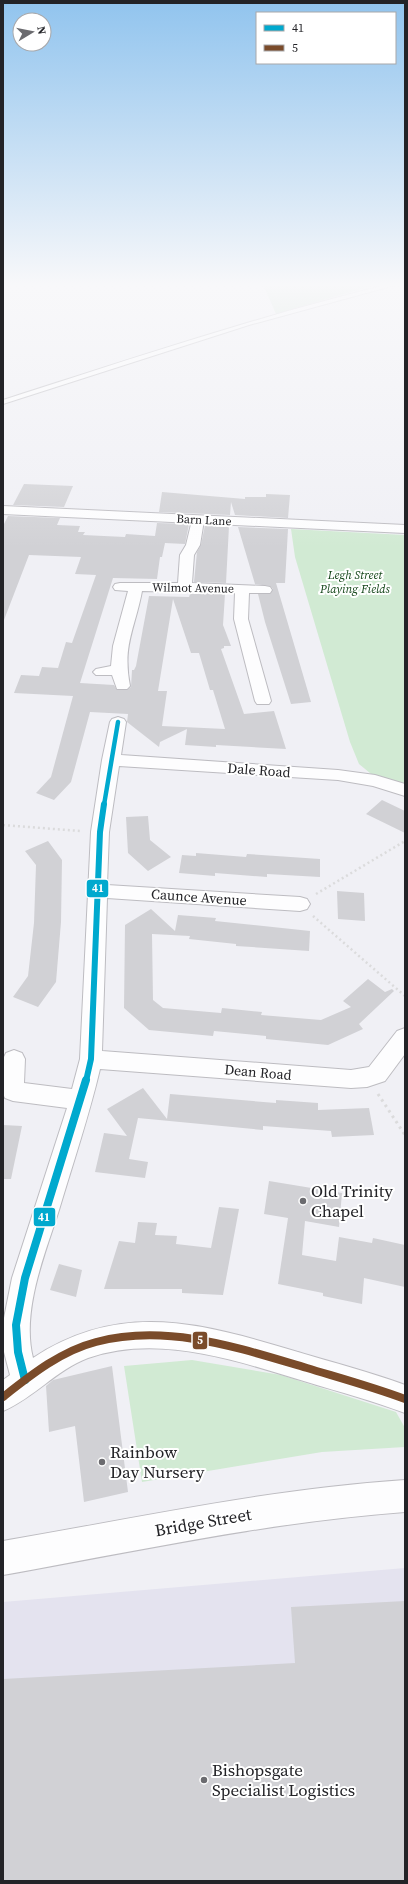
<svg xmlns="http://www.w3.org/2000/svg" width="408" height="1884" font-family="'Source Serif 4',serif">
<rect width="100%" height="100%" fill="#f0f0f5"/>
<path fill="#e4e3ef" d="M405,1568V1881H3V1602Z"/>
<path fill="#d1ead3" d="M291,529L405,535V785L376,778L359,764L350,742L295,557Z
M192,1360L281,1375L396,1412L405,1428V1447L322,1452L142,1482L124,1366Z"/>
<path fill="#c1dcc4" d="M263,284H378L276,314Z"/>
<path fill="#d1d1d5" fill-rule="evenodd" d="M24,484L73,486L64,507L13,505Z
M162,492L245,499V497H266V494L290,495L288,518L235,515L231,502L230,515L159,512Z
M8,516L60,518L57,525L80,526L78,532H85L83,535L125,537L126,534L155,536L157,523L189,524L185,544L165,543L162,557H160L157,579L113,578L80,683L114,685L117,690H127L131,687L132,670H134L136,666L149,596L189,597L190,594H225L223,625L231,646H224V648L221,649L244,714L274,711L286,749L216,745V747L185,745L187,729L160,742L159,747L127,722L128,714L90,712L71,782L54,800L36,793L51,777L73,696L14,693L21,675L39,676L42,667L58,668L66,642L72,643L96,575L75,574L81,557L29,555L4,620L3,619V526ZM173,599L191,653H199L210,690H213L225,729L162,726L167,691H158Z
M205,525L229,526L226,583L194,582L197,552L201,545Z
M238,527L288,529L285,583H276L311,702L291,704L265,622L258,594H270L273,589L270,586L255,584Z
M382,800L405,811V833L366,814Z
M148,816L150,840L171,857L148,871L128,853L126,817Z
M48,841L62,860L61,922L56,982L38,1007L13,997L28,976L34,923L36,865L25,851Z
M196,853L246,857L247,854L320,859V877L267,874V877L215,873V876L179,873L182,855L196,856Z
M337,891L364,893L365,921L338,919Z
M151,909L175,931L178,915L216,918L215,921L310,931L309,951L236,946V944L189,939L190,936L152,934L153,1000L163,1008L221,1013L222,1008L262,1012L261,1015L321,1020L351,1007L343,1001L368,979L385,992L392,989L394,991L359,1024L363,1029L328,1045L266,1039V1036L214,1031L213,1036L149,1030L124,1008L125,925Z
M143,1088L167,1119L170,1094L276,1103V1100L318,1103V1110L369,1108L374,1135L332,1137L331,1131L263,1126V1130L138,1118L129,1159L148,1162L145,1178L95,1172L104,1133L127,1136L107,1109Z
M3,1125L22,1126L11,1179H3Z
M269,1181L342,1193L339,1227L305,1221L302,1255L336,1261L339,1237L372,1243L373,1238L405,1245V1287L364,1278L362,1304L323,1296V1293L278,1284L288,1218L264,1214Z
M219,1207L239,1209L223,1295L182,1293V1289H104L119,1241L135,1243L138,1222L157,1223L155,1235L177,1236L176,1244L211,1248Z
M59,1264L82,1270L76,1297L50,1290Z
M112,1366L128,1492L84,1502L75,1426L49,1432L46,1386L53,1380Z
M405,1601V1881H3V1679L295,1663L291,1607Z"/>
<g fill="none" stroke-linecap="round" stroke-linejoin="round">
<g stroke="#bdbcc1" stroke-width="2">
<path id="lane" d="M390,284H399L249,325L3,404V400C131,359 259,316 390,284Z"/>
</g>
<g stroke="#bdbcc1" stroke-width="2">
<path id="street" d="M198,516L204,520L200,545L194,555L192,583L265,586L270,587L272,590L270,593H249L248,619L271,701L269,704H257L255,701L234,619L235,593L142,591C135,629 122,645 130,686L127,689H117L112,675H96L93,672L96,669L111,666L113,646L128,591L115,590L113,587L115,584L120,583H178L180,555L186,545L192,520Z
M118,717L124,719L126,722L121,755L338,770L375,775L405,784V796L373,786L338,780L119,766L109,832L107,885L300,897L307,899L310,904L307,909L300,911L107,898L102,1051L351,1070L369,1067L397,1031L405,1028V1054L385,1081L367,1087L351,1088L100,1069C89,1116 73,1163 59,1210C45,1254 21,1311 33,1358C122,1299 204,1324 298,1352C334,1363 370,1372 405,1385V1413C373,1401 340,1392 307,1382C237,1361 159,1333 88,1358C56,1370 34,1398 3,1411V1380L10,1375L4,1352L3,1323L12,1278L67,1108L13,1101L5,1098L3,1094V1059L6,1053L14,1050L22,1053L25,1059L24,1083L72,1089L80,1059L91,832L102,760L110,722L112,719Z"/>
</g>
<g stroke="#bdbcc1" stroke-width="2">
<path id="secondary" d="M3,506L405,525V533L3,514Z"/>
</g>
<g stroke="#bdbcc1" stroke-width="2">
<path id="primary" d="M405,1480V1512C269,1522 137,1551 3,1575V1541C137,1518 269,1489 405,1480Z"/>
</g>
<path stroke="#dbdbdc" stroke-width="1" stroke-dasharray="1 1.5" stroke-linecap="butt" d="M268,284L280,302"/>
<path stroke="#dbdbdc" stroke-width="2.5" stroke-dasharray="2 3" stroke-linecap="butt" d="M3,825L80,831
M316,894L405,841
M313,916L405,996"/>
<path stroke="#dbdbdc" stroke-width="3" stroke-dasharray="2.5 4" stroke-linecap="butt" d="M378,1094L405,1135"/>
<use href="#lane" fill="#fdfdfe" fill-rule="evenodd"/>
<use href="#street" fill="#fdfdfe" fill-rule="evenodd"/>
<use href="#secondary" fill="#fdfdfe" fill-rule="evenodd"/>
<use href="#primary" fill="#fdfdfe" fill-rule="evenodd"/>
<g stroke="#fff" stroke-width="7">
<path id="bus-1-far2" d="M104,805L118,722"/>
</g>
<g stroke="#fff" stroke-width="9">
<path id="bus-1-far1" d="M86,1081L91,1059L100,832L104,804"/>
</g>
<g stroke="#fff" stroke-width="10">
<path id="bus-1" d="M25,1380L18,1352L16,1325L25,1278L86,1080"/>
</g>
<g stroke="#fff" stroke-width="10">
<path id="bus-2" d="M3,1397C31,1375 61,1351 96,1342C167,1323 239,1348 307,1368C340,1378 373,1387 405,1399"/>
</g>
<use href="#bus-1-far2" stroke="#00a9ce" stroke-width="4.5"/>
<use href="#bus-1-far1" stroke="#00a9ce" stroke-width="6"/>
<use href="#bus-1" stroke="#00a9ce" stroke-width="8"/>
<use href="#bus-2" stroke="#7a4b2a" stroke-width="8"/>
</g>
<linearGradient id="sky" x2="0" y2="1"><stop stop-color="#91c4ee"/><stop offset="0.52" stop-color="#f8f8fa"/><stop offset="1" stop-color="#f8f8fa" stop-opacity="0"/></linearGradient>
<rect width="408" height="548" fill="url(#sky)"/>
<g fill="#6b6b6f" stroke="#fff" stroke-width="1.5">
<circle cx="303" cy="1201" r="4"/>
<circle cx="102" cy="1462" r="4"/>
<circle cx="204" cy="1780" r="4"/>
</g>
<g text-anchor="middle" dominant-baseline="central" stroke-width="4" stroke-linejoin="round" paint-order="stroke">
<g font-size="12" fill="#232327" stroke="#fff">
<text transform="translate(204 520) rotate(3)">Barn Lane</text>
<text transform="translate(193 588) rotate(1)">Wilmot Avenue</text>
</g>
<g font-size="12" font-style="italic" fill="#144619" stroke="#fff">
<text x="355" y="575">Legh Street<tspan x="355" dy="14">Playing Fields</tspan></text>
</g>
<g font-size="14" fill="#232327" stroke="#fff">
<text transform="translate(259 770) rotate(4)">Dale Road</text>
<text transform="translate(199 897) rotate(4)">Caunce Avenue</text>
<text transform="translate(258 1072) rotate(5)">Dean Road</text>
</g>
<g font-size="17" fill="#232327" stroke="#fff" text-anchor="start">
<text x="311" y="1191">Old Trinity<tspan x="311" dy="20">Chapel</tspan></text>
<text x="110" y="1452">Rainbow<tspan x="110" dy="20">Day Nursery</tspan></text>
<text x="212" y="1770">Bishopsgate<tspan x="212" dy="20">Specialist Logistics</tspan></text>
</g>
<g font-size="17" fill="#232327" stroke="#fff">
<text transform="translate(203 1522) rotate(-10)">Bridge Street</text>
</g>
</g>
<g stroke="#fff" stroke-width="1.5">
<rect x="86" y="879" width="23" height="19" rx="4" fill="#00a9ce"/>
<rect x="33" y="1207" width="23" height="20" rx="4" fill="#00a9ce"/>
<rect x="192" y="1331" width="16" height="19" rx="4" fill="#7a4b2a"/>
</g>
<g font-size="11" text-anchor="middle" font-weight="bold" fill="#fff">
<text x="98" y="892">41</text>
<text x="44" y="1221">41</text>
<text x="200" y="1344">5</text>
</g>
<rect width="408" height="1884" fill="none" stroke="#232327" stroke-width="8"/>
<rect x="256" y="12" width="140" height="52" fill="#ffffff" stroke="#a7a7a9"/>
<rect x="264" y="25" width="20" height="6" fill="#00a9ce" stroke="#a7a7a9"/>
<text x="292" y="32" font-size="12" fill="#232327">41</text>
<rect x="264" y="45" width="20" height="6" fill="#7a4b2a" stroke="#a7a7a9"/>
<text x="292" y="52" font-size="12" fill="#232327">5</text>
<g transform="translate(32 32) rotate(80)"><circle r="19" fill="#ffffff" stroke="#a7a7a9"/>
<path d="M0-3L7 15L0 10L-7 15Z" fill="#6b6b6f"/>
<text y="-6" font-size="11" font-weight="bold" text-anchor="middle" fill="#232327">N</text>
</g>
</svg>
